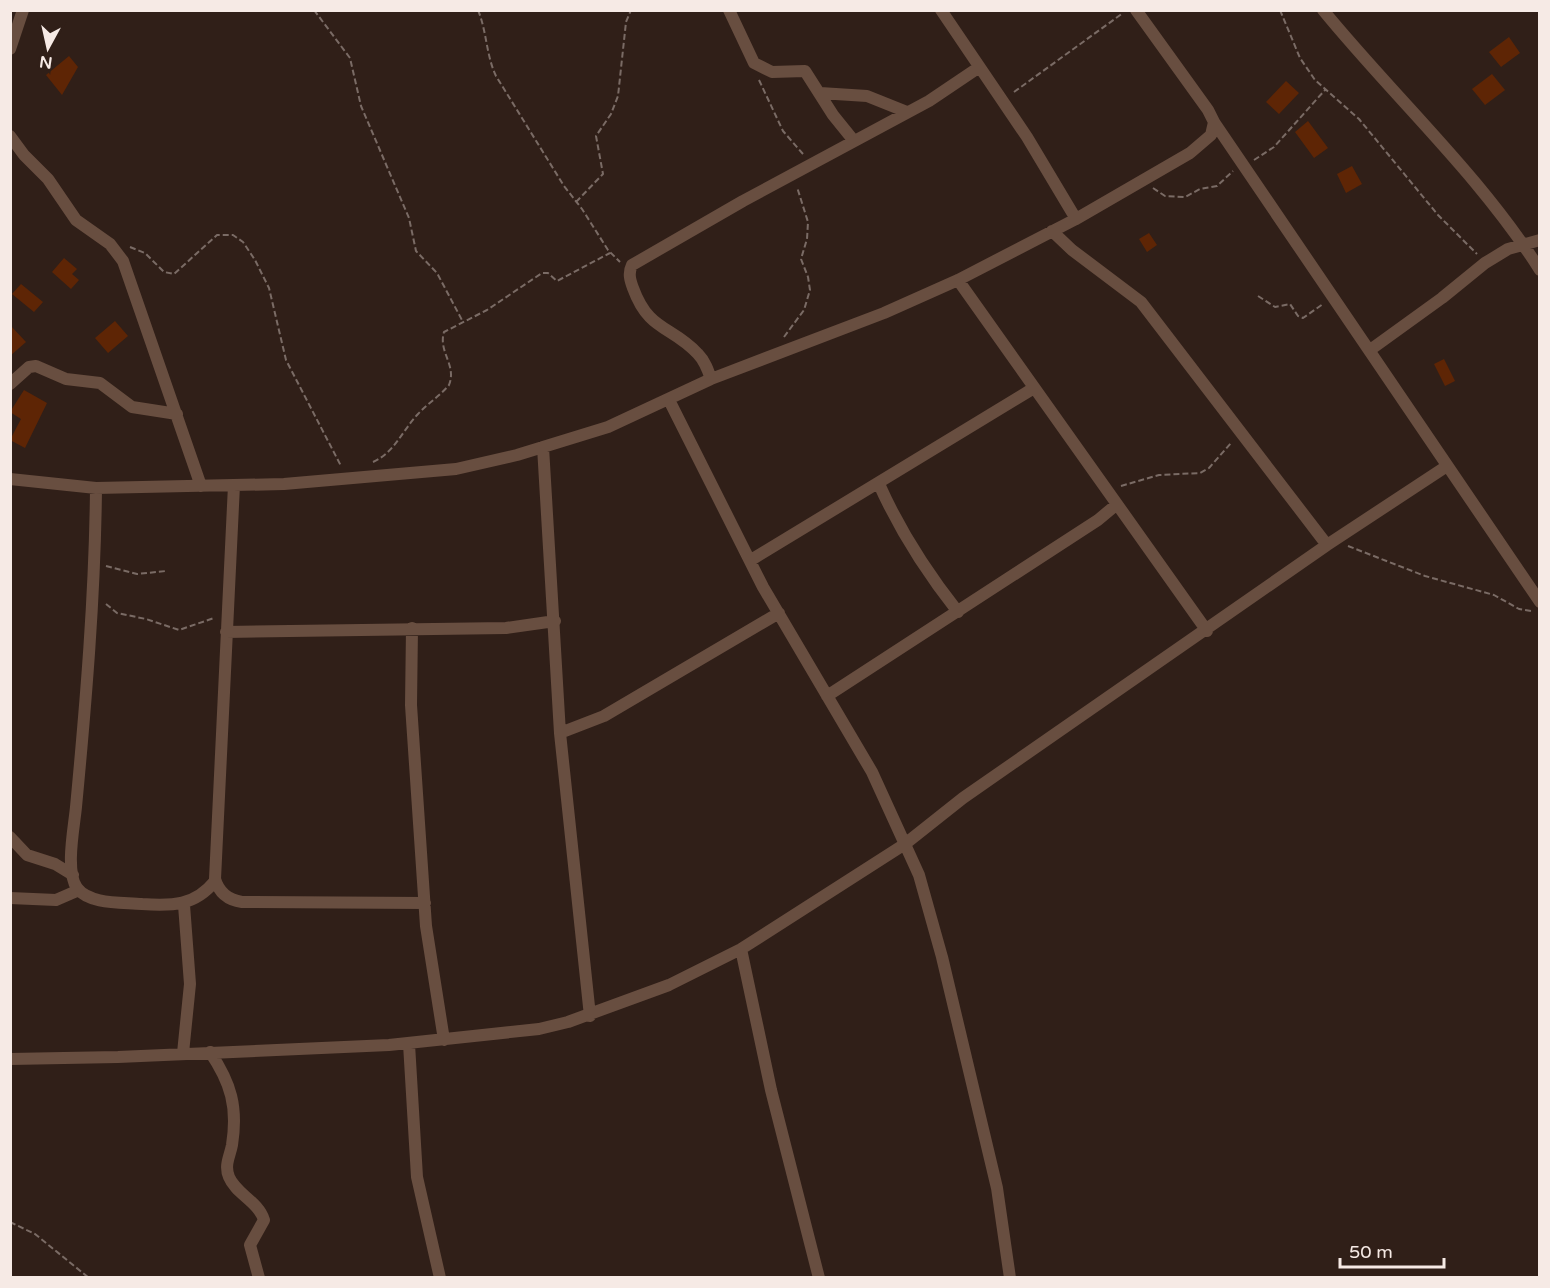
<svg xmlns="http://www.w3.org/2000/svg" width="1550" height="1288" font-family="'Varela Round',sans-serif">
<rect width="100%" height="100%" fill="#301f18"/>
<path fill="#5e2505" d="M1509,37L1520,53L1501,67L1489,52Z
M69,56L78,67L62,95L46,75Z
M1492,74L1505,90L1485,105L1472,89Z
M1286,81L1299,93L1279,114L1266,102Z
M1308,121L1328,148L1314,158L1295,132Z
M1352,166L1362,184L1346,193L1337,174Z
M1149,233L1157,245L1147,252L1139,239Z
M64,258L77,269L72,274L79,280L71,289L52,272Z
M21,284L43,302L34,312L12,294Z
M115,321L128,336L108,353L95,338Z
M10,325L26,342L10,356Z
M1444,359L1455,381L1445,386L1434,364Z
M24,390L47,403L25,448L10,440L21,419L10,412Z"/>
<g fill="none" stroke-linecap="round" stroke-linejoin="round">
<path stroke="#7a6b65" stroke-width="2" stroke-dasharray="6 3" stroke-linecap="butt" d="M314,10L350,58L361,106L409,218L416,251L437,273L463,322
M478,10C487,32 486,55 496,76L564,186L582,209L608,250L620,262
M1280,10L1300,58L1315,80L1359,119L1438,215L1477,254
M759,80L783,131L803,154
M1014,92L1123,13
M1254,160L1274,147L1325,90
M1153,188L1165,196L1185,197L1200,189L1217,186L1233,171
M576,202L603,174L596,136L611,114L618,96L626,22L631,10
M130,247L145,253L164,272L174,274L217,235H233L243,242L255,260L269,288L286,360L341,466
M1258,296L1275,307L1290,304L1298,316L1303,318L1323,304
M784,337L804,310L810,290L808,277L801,259L807,239L808,222L797,187
M373,462C395,452 402,431 418,414C428,403 440,396 449,385C457,365 438,352 444,332L487,310L542,273H548L557,281L610,253
M1121,486L1159,475L1200,473L1209,468L1232,442
M1348,546L1425,576L1494,595L1519,609L1531,611
M106,566L137,574L166,571
M106,604L117,613L146,619L179,630L214,618
M10,1222L35,1234L89,1278"/>
<path stroke="#684e40" stroke-width="12" d="M729,10L754,63L772,72L805,71L833,115L854,141
M941,10L1027,137L1076,219
M1323,10C1395,98 1479,174 1540,270
M10,49L23,10
M820,93L867,96L907,112
M1214,122L1540,602
M10,136L24,155L48,179L76,220L110,244L123,261L201,486
M1052,231L1072,250L1141,302L1327,545
M958,280L1207,631
M1370,350L1442,298L1485,263L1508,249L1540,240
M711,379C708,370 705,361 698,354C671,325 649,332 633,288C630,280 628,273 632,265L743,201L929,101L978,68
M10,384L29,367L36,366L66,379L100,383L132,407L177,414
M669,400L763,587L872,772L919,875L942,957L997,1188L1010,1278
M543,447L560,733L590,1016
M10,479L96,488L284,484L456,469L517,455L608,427L711,379L884,313L958,280L1076,219L1190,153L1211,135L1214,122L1208,110L1136,10
M879,484C899,529 928,574 958,612
M234,485L215,879C219,893 228,900 242,902L425,903
M96,488C95,594 86,701 76,807C74,828 65,871 77,888C90,905 123,902 142,904C172,906 195,906 215,881
M751,560L1034,388
M412,628L411,705L426,926L444,1040
M226,632L506,628L555,621
M827,696L1098,520L1116,505
M560,733L604,716L779,613
M10,837L27,855L55,864L73,875
M10,898L56,900L79,890
M741,949L771,1090L819,1278
M409,1044L417,1177L440,1278
M210,1052C231,1083 238,1107 232,1145C230,1156 224,1165 229,1177C236,1194 258,1201 264,1220L250,1245L259,1278
M183,1053L190,984L184,905
M10,1059L118,1057L389,1045L539,1029L568,1022L669,985L741,949L905,844L963,798L1327,545L1447,466"/>
</g>
<rect width="1550" height="1288" fill="none" stroke="#f6eae5" stroke-width="24"/>
<g transform="translate(48 48) rotate(188)" stroke="#301f18" stroke-width="4.5" paint-order="stroke">
<path d="M0-4.5L10 22L0 15L-10 22Z" fill="#f6eae5"/>
<text y="-9" font-size="16" font-weight="bold" text-anchor="middle" fill="#f6eae5">N</text>
</g>
<path d="M1340 1258v9h104v-9" fill="none" stroke="#f6eae5" stroke-width="3"/>
<text x="1349" y="1258" font-size="18" fill="#f6eae5" stroke="#301f18" stroke-width="4.5" paint-order="stroke">50 m</text>
</svg>
